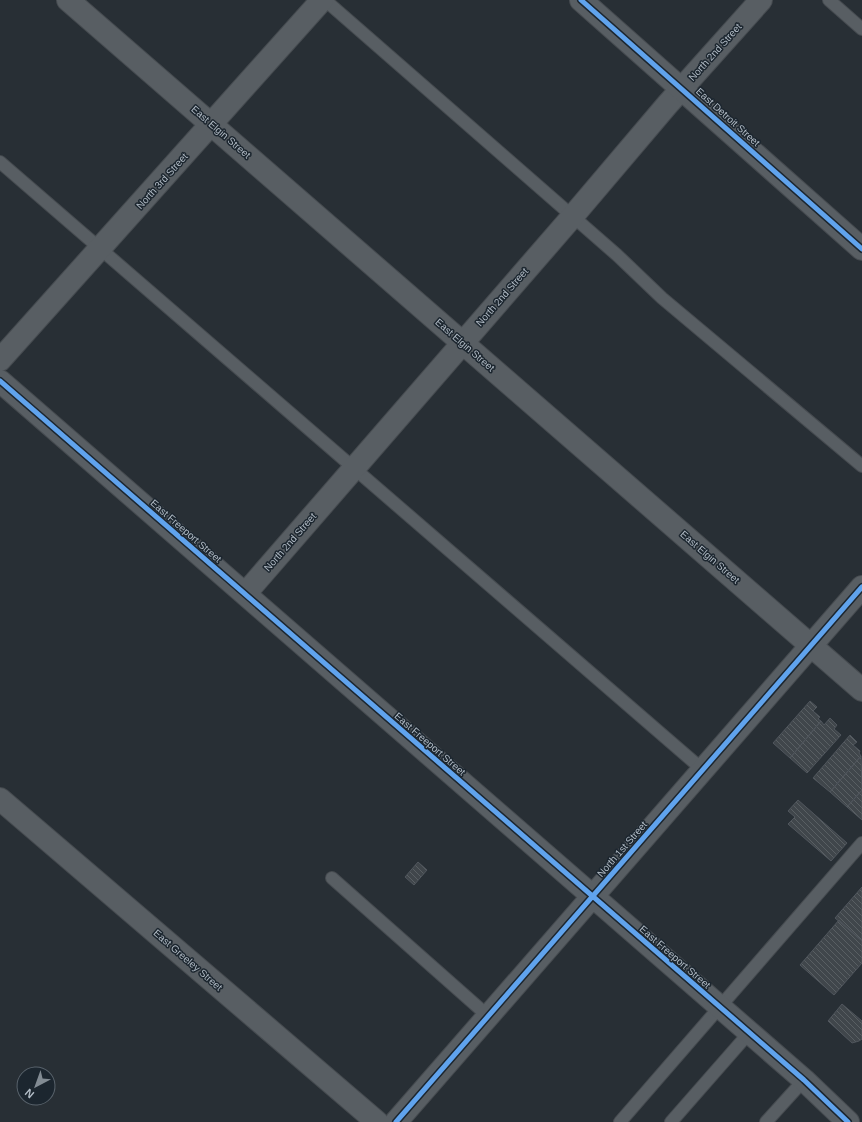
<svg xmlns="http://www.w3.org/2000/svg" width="862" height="1122" font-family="Arial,sans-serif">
<defs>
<pattern id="building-back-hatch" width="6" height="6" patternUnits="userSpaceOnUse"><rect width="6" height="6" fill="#40464b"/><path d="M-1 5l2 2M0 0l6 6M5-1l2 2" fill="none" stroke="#595f63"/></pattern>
</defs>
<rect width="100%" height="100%" fill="#282f35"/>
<path fill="url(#building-back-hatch)" stroke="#50565d" d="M810,701L817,707L813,711L820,717L818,719L821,721L790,758L773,743Z
M830,718L837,725L834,729L841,735L807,773L790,758L821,721L824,725Z
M850,735L857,742L853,745L860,751L859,753L861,756L830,792L813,778Z
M861,756L862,790L847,807L830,792Z
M862,790V820L847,807Z
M798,800L847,843L831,861L788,824L795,817L788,811Z
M418,862L427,870L414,885L405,877Z
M862,887V941L835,918Z
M839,920L862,941V963L834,995L800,965Z
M842,1004L862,1021V1039L859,1041L852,1043L828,1021Z"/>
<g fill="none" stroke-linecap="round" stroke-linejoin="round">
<g stroke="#464b50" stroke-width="14">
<path id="service" d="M325,0L617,255L662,298L862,466
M829,0L862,29
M0,162L703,770
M332,878L488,1016
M620,1122L862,843
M671,1122L749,1033
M766,1122L804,1080"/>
</g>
<g stroke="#464b50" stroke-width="24">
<path id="minor" d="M68,0L862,690
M0,360L322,0
M0,381L804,1080L848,1122
M245,594L572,217L667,105L761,0
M0,799L377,1122
M396,1122L862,587"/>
</g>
<g stroke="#464b50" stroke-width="24">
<path id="tertiary" d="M581,0L862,249"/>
</g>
<use href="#service" stroke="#585e63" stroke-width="12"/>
<use href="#minor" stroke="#585e63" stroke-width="22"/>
<use href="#tertiary" stroke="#585e63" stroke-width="22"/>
<g stroke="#1c262f" stroke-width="8">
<path id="cycleway" d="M581,0L862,249
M0,381L804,1080L848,1122
M396,1122L862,587"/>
</g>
<use href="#cycleway" stroke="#60a3ed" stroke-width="5"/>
</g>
<g text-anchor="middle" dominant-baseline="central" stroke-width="3" stroke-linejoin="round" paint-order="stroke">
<g font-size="10" fill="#b2bcc6" stroke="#1c262f">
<text transform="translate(715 52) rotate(-48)">North 2nd Street</text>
<text transform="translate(728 117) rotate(42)">East Detroit Street</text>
<text transform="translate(221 132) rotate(41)">East Elgin Street</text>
<text transform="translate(162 181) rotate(-48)">North 3rd Street</text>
<text transform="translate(502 297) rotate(-49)">North 2nd Street</text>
<text transform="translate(465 345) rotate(41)">East Elgin Street</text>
<text transform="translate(186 531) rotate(41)">East Freeport Street</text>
<text transform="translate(290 542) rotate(-49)">North 2nd Street</text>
<text transform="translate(710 557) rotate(41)">East Elgin Street</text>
<text transform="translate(430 744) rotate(41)">East Freeport Street</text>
<text transform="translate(622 849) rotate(-49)">North 1st Street</text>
<text transform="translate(675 957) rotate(41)">East Freeport Street</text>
<text transform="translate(188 960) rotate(41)">East Greeley Street</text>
</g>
</g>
<g transform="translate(36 1086) rotate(221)"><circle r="19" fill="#1c262f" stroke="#58626b"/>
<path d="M0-3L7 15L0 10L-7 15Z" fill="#828b93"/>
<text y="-6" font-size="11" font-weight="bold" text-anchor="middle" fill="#b2bcc6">N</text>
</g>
</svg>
